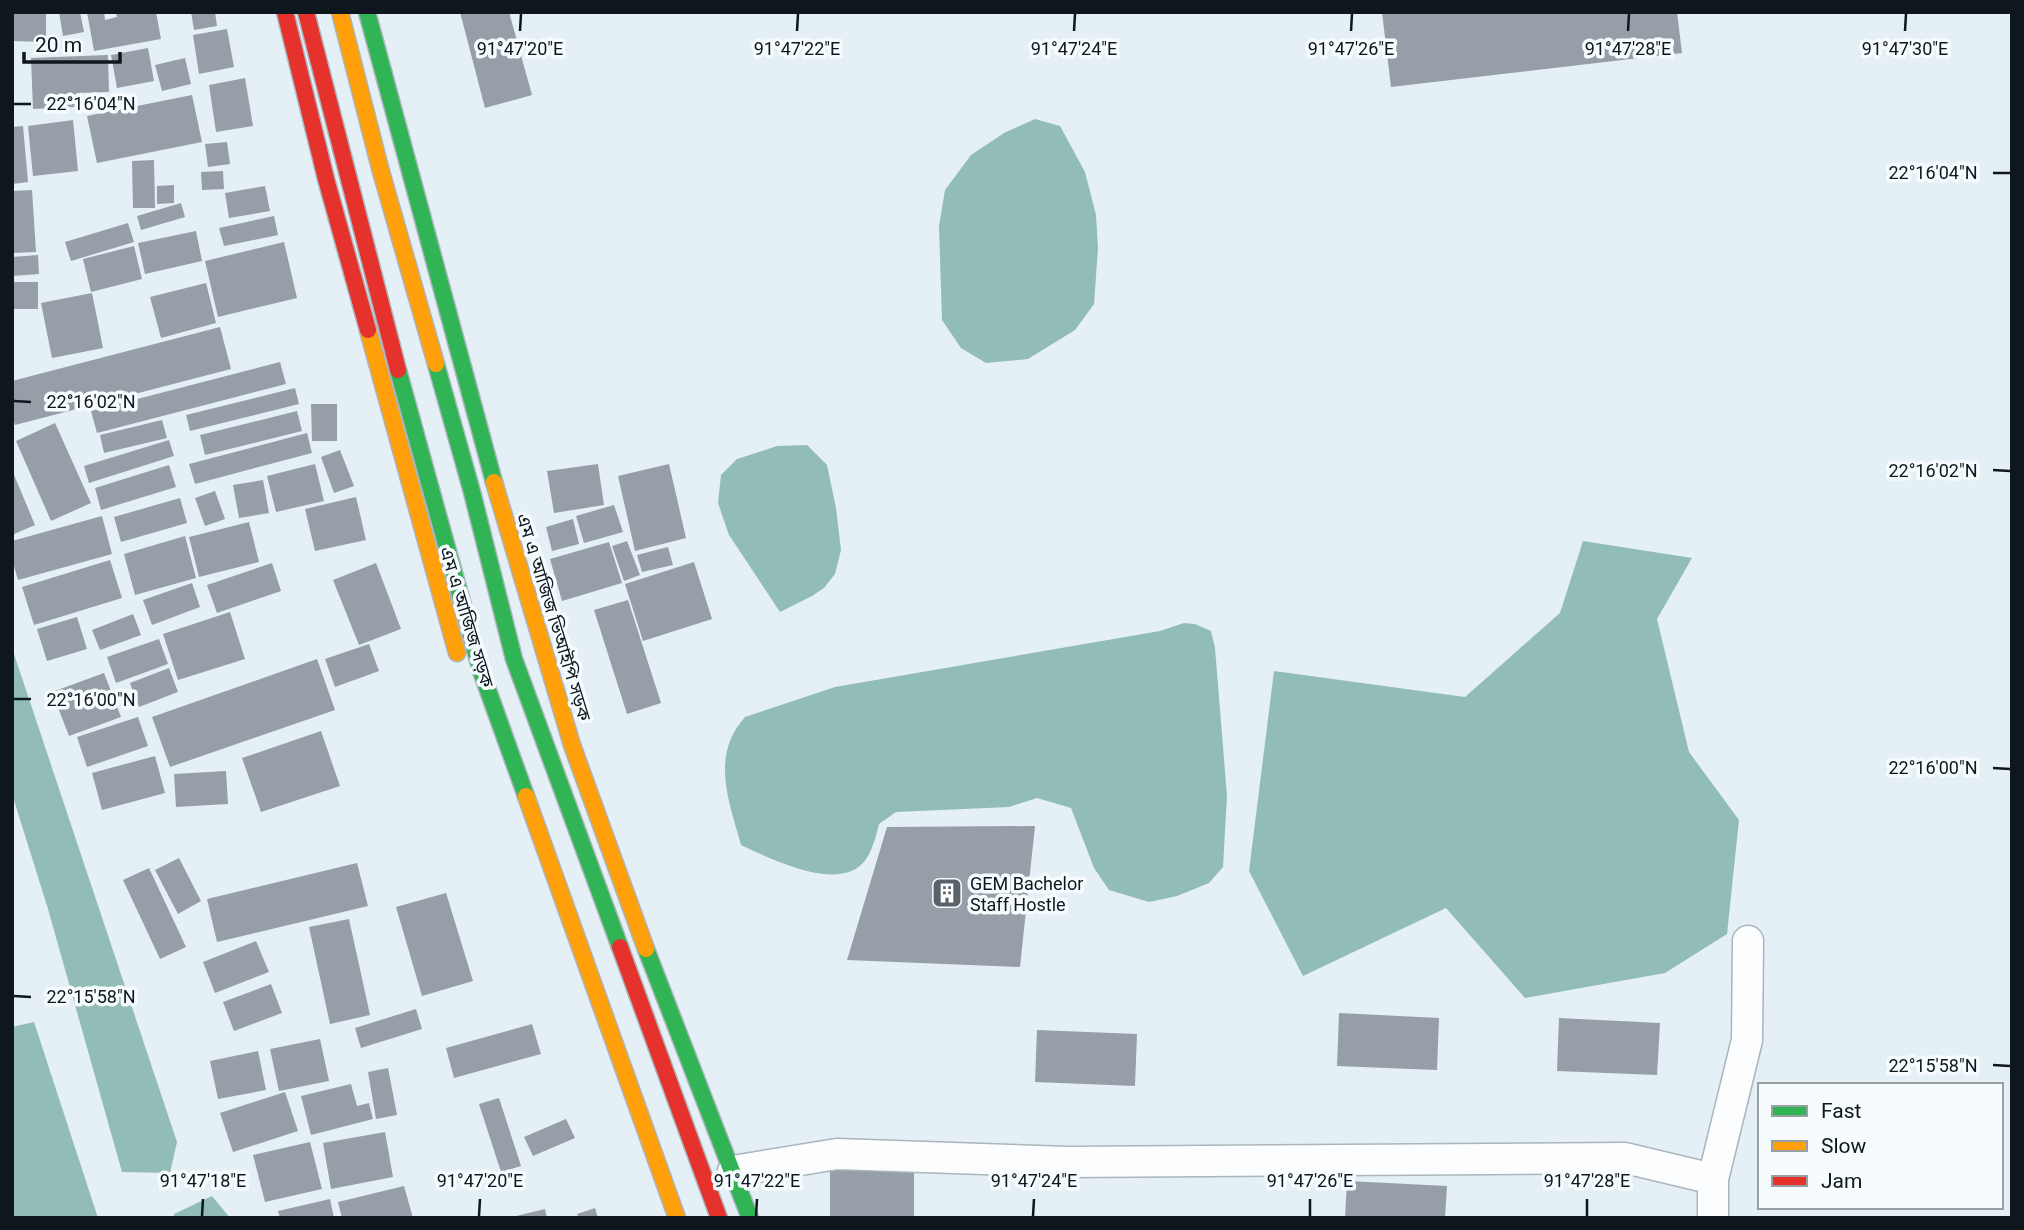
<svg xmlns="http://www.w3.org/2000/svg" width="2024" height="1230" font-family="Roboto,'Noto Sans Bengali',sans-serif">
<rect width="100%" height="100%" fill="#e4eff6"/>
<path fill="#92bdb7" d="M1035,119L1060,126L1085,172L1096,215L1098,248L1094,304L1075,330L1028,359L986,363L961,348L942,320L939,226L945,190L971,155L1004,133Z
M807,445L827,465L836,508L841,550L835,574L824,588L812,596L780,612L729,535L718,503L721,475L737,459L777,446Z
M1583,541L1692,558L1657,619L1689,752L1739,820L1727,934L1665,973L1525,998L1446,908L1303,976L1249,871L1274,671L1465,697L1560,613Z
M1184,623L1195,624L1211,631L1215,648L1227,796L1223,867L1209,883L1177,896L1149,902L1109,890L1094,868L1071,808L1037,798L1009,807L896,812L879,824C876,836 872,853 863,863C836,892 769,858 741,845C729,801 710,756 745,717L835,687L1160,631Z
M12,648L177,1142L170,1173L122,1172L48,909L12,794Z
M34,1022L98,1218H12V1027Z
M212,1196L230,1218H174V1214Z"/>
<path fill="#969ea7" d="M12,12H46V42L12,41Z
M59,12H80L84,32L63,36Z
M87,12H104L105,20L117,17L116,12H156L161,39L94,51Z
M191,12H215L217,26L194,30Z
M460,12H509L532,95L485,108Z
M1382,12H1677L1682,53L1391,87Z
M227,29L234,67L199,74L193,35Z
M148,48L154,81L117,88L111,55Z
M108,55L109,92L76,93L77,107L33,109L31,58Z
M185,58L191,84L162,91L155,65Z
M245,78L253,126L216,132L209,85Z
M192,95L202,142L97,163L87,116Z
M73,120L78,171L33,176L28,126Z
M23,126L28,182L12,184V127Z
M227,142L230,164L208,167L205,144Z
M154,160L155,208H133L132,161Z
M223,171L224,189L202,190L201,172Z
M174,185V203L157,204V186Z
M265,186L270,211L229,218L225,193Z
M32,190L36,252L12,253V191Z
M181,203L185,217L141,230L137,216Z
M274,216L278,235L224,246L219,228Z
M128,223L134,242L71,261L65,242Z
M196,231L202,261L145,274L138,243Z
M284,242L297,298L218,317L205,261Z
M134,246L142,279L91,292L83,259Z
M38,255L39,274L12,276V257Z
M12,282H38V309H12Z
M206,283L216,323L161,338L150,297Z
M92,293L103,348L52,358L41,303Z
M220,327L231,369L15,425L12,414V381Z
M280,362L286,384L97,433L91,411Z
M295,388L299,404L190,431L186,415Z
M311,404H337V441H312Z
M297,411L302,431L205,455L200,435Z
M162,420L167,438L104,453L100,435Z
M55,423L91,503L51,521L16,441Z
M307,433L312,453L195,484L189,464Z
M169,440L174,456L89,483L84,466Z
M340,450L354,486L334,493L321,457Z
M315,464L324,501L276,512L267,476Z
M598,464L604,505L554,513L547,471Z
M669,464L686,538L635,551L618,476Z
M169,465L176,487L101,510L95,488Z
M12,470L35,525L12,535Z
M263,480L269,513L239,518L233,485Z
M215,491L225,519L205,526L195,498Z
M356,497L366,540L315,551L305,509Z
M180,498L187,523L121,542L114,517Z
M614,505L623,532L584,543L576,516Z
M102,516L112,554L18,580L12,559V541Z
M573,519L579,544L552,551L546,527Z
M249,522L259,562L199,577L189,537Z
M185,536L196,578L135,595L124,554Z
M627,541L640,575L624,581L612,546Z
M609,542L622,583L562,601L550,559Z
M668,547L673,565L642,572L637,555Z
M110,560L122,598L34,625L22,587Z
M694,562L712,619L643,641L625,584Z
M272,563L281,591L217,613L207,585Z
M376,563L401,629L359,645L333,580Z
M192,583L200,607L152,625L143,600Z
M628,600L661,703L627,714L594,610Z
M230,612L245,659L178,680L163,634Z
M133,614L141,635L100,650L92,630Z
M77,617L87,649L47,661L37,629Z
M159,639L168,664L116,683L107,657Z
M369,644L379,671L335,687L325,659Z
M317,659L335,710L170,767L152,717Z
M169,668L178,692L139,707L130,683Z
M104,673L121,717L69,736L52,692Z
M138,717L148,746L87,767L77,737Z
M321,731L340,786L261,812L242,758Z
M155,756L165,793L102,810L92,773Z
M226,771L228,804L176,807L174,774Z
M1035,826L1020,967L847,960L887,827Z
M179,858L201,901L178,914L155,870Z
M357,863L368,906L217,942L207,899Z
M149,868L186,947L160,959L123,880Z
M446,893L473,981L422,996L396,907Z
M349,919L370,1015L330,1024L309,927Z
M256,941L269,972L215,993L203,962Z
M271,984L282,1013L234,1031L223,1002Z
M416,1009L422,1029L361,1048L355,1028Z
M1339,1013L1439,1018L1437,1070L1337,1066Z
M1559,1018L1660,1023L1657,1075L1557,1071Z
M532,1024L541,1054L454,1078L446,1048Z
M1037,1030L1137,1034L1135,1086L1035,1082Z
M320,1039L329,1081L279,1091L270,1049Z
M258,1051L266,1090L218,1099L210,1061Z
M388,1068L397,1115L376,1119L368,1072Z
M351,1084L357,1106L369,1103L373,1119L311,1135L301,1096Z
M285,1092L298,1131L233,1152L220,1113Z
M499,1098L521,1166L501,1172L479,1104Z
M566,1119L575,1138L533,1156L524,1137Z
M385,1132L393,1177L331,1189L323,1143Z
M310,1142L322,1189L265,1202L253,1155Z
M830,1170H914V1218H830Z
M1347,1181L1447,1186L1445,1218H1345Z
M404,1186L413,1218H342L338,1202Z
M330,1199L334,1218H280L278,1211Z
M595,1208L598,1218H579L577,1214Z
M545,1209L547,1218H512V1217Z"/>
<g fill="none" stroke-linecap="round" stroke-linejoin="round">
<g stroke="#abb5bb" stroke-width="33">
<path id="street" d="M733,1171L837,1154L1069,1162L1625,1158L1713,1179L1747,1040L1748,941
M1713,1179V1218"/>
</g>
<g stroke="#abb5bb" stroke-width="19">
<path id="fast" d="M367,12L494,482
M436,364L472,492L514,659L620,947
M398,370L481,671L526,796
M646,949L750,1218"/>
</g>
<g stroke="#abb5bb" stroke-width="19">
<path id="slow" d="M340,12L380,168L436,364
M368,330L457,653
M494,482L572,745L646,949
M526,796L677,1218"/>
</g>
<g stroke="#abb5bb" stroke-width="19">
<path id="jam" d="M285,12L326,179L368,330
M306,12L398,370
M620,947L719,1218"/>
</g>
<use href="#street" stroke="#fbfdfe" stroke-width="30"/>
<use href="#fast" stroke="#30b455" stroke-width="16"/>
<use href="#slow" stroke="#ff9f0a" stroke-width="16"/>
<use href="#jam" stroke="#e5322d" stroke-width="16"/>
</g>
<path fill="none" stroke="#0e171d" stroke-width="2.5" d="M520,31L521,14M797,31L798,14M1074,31L1075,14M1351,31L1352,14M1628,31L1629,14M1905,31L1906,14M14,104H31M1993,173H2010M14,401L31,402M1993,470L2010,471M14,699H31M1993,768L2010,769M14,996L31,997M1993,1065L2010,1066M202,1216L203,1199M479,1216L480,1199M756,1216L757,1199M1033,1216L1034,1199M1310,1216V1199M1587,1216V1199"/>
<defs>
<g id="building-square" transform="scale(1.575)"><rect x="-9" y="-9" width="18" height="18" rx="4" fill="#596369" stroke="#f6fbfe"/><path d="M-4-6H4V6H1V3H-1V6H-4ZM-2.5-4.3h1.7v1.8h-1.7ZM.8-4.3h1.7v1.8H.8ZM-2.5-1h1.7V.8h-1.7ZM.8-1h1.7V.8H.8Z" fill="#fff"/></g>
</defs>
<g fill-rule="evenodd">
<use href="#building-square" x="947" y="893"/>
</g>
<g text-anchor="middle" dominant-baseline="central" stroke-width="7" stroke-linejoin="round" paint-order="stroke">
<g font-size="18" fill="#0e171d" stroke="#f6fbfe">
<text transform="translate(467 617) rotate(73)">এম এ আজিজ সড়ক</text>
<text transform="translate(554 617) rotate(73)">এম এ আজিজ ভিআইপি সড়ক</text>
</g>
<g font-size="18" fill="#0e171d" stroke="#f6fbfe" text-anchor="start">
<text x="970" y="883">GEM Bachelor<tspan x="970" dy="21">Staff Hostle</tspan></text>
</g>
</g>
<g font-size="18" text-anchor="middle" fill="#0e171d" stroke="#f6fbfe" stroke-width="7" stroke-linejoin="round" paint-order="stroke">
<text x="520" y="55">91°47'20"E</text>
<text x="797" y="55">91°47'22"E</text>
<text x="1074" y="55">91°47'24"E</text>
<text x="1351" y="55">91°47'26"E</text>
<text x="1628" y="55">91°47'28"E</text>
<text x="1905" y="55">91°47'30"E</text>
<text x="91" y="110">22°16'04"N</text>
<text x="1933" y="179">22°16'04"N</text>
<text x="91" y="408">22°16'02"N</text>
<text x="1933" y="477">22°16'02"N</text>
<text x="91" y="706">22°16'00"N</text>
<text x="1933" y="774">22°16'00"N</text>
<text x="91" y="1003">22°15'58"N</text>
<text x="1933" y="1072">22°15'58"N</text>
<text x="203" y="1187">91°47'18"E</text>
<text x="480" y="1187">91°47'20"E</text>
<text x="757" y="1187">91°47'22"E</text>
<text x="1034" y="1187">91°47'24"E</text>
<text x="1310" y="1187">91°47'26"E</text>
<text x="1587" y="1187">91°47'28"E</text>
</g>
<rect width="2024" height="1230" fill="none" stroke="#0e171d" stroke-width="28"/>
<rect x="1758" y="1083" width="245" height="126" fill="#f6fbfe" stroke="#99a0a4" stroke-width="2"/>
<rect x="1772" y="1106" width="35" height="10" fill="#30b455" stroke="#99a0a4" stroke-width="2"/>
<text x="1821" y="1118" font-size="21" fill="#0e171d">Fast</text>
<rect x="1772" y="1141" width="35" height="10" fill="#ff9f0a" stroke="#99a0a4" stroke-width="2"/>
<text x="1821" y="1153" font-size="21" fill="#0e171d">Slow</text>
<rect x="1772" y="1176" width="35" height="10" fill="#e5322d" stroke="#99a0a4" stroke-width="2"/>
<text x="1821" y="1188" font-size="21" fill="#0e171d">Jam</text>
<path d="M24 52v10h96v-10" fill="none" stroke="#0e171d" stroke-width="3.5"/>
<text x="35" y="52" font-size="21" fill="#0e171d" stroke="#f6fbfe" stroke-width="5" paint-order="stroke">20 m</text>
</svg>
